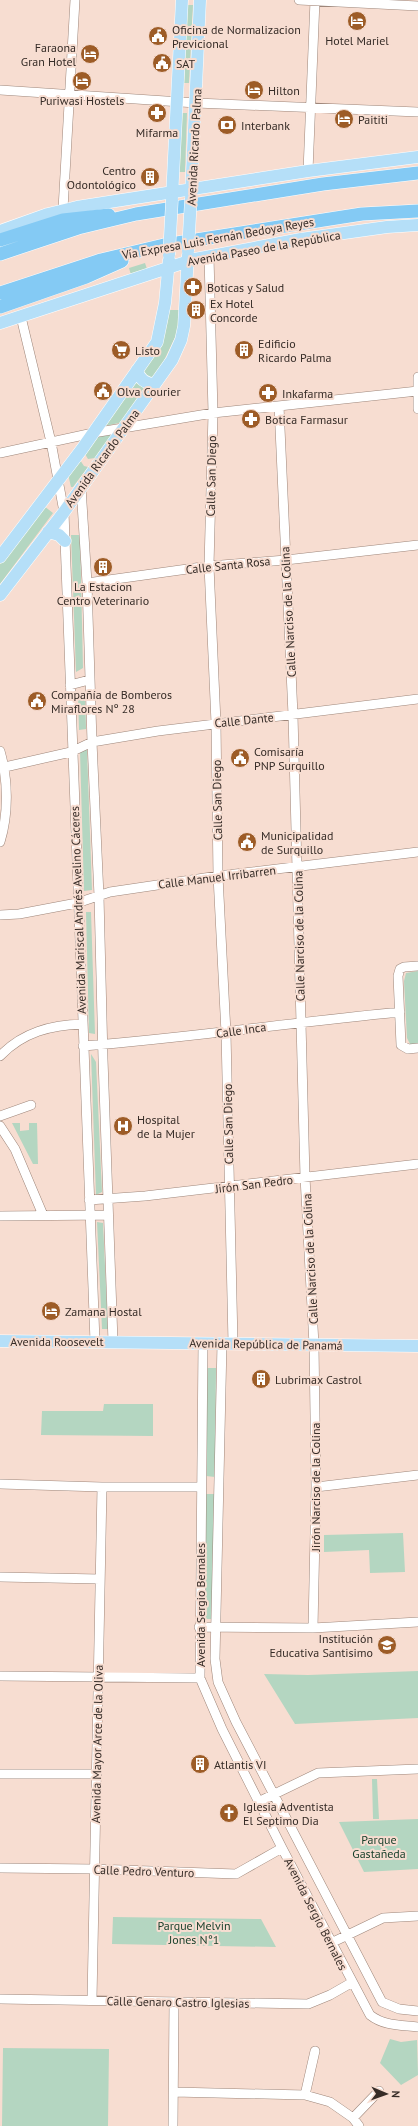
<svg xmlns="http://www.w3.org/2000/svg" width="418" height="2126" font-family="'PT Sans',sans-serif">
<rect width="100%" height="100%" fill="#f7ddd1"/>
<path fill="#b4d6c1" d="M187,5H193L189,83H184Z
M181,113H187L185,172H179Z
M145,263L147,269L131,275L129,268Z
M167,310H179L178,331L159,371L123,422L101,427L160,343Z
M97,434L112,435L95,458L88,459L85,454Z
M78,457L84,466L88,467L73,487H71L68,474Z
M44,506L53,513L0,584V564Z
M71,535H80L83,668L76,672Z
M85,691L86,729L79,730L78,695Z
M87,749L92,890L84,891L80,751Z
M86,912H91L95,1034L89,1033Z
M418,971V1047L410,1044L407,1038L404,981L406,973Z
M91,1054L96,1062L102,1192L96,1195Z
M12,1123H20V1131L29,1130V1123H37L38,1164H33Z
M97,1222L103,1223L108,1329H102Z
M207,1368H216L215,1477L206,1476Z
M104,1404H153V1436L41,1435L42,1411H103Z
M206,1494H215L214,1619H206Z
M403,1533L405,1572L370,1573L369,1550L324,1552V1535Z
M418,1671V1718L295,1724L264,1674L308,1675Z
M372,1779H377L379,1819H373Z
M418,1819V1869L364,1872L339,1822Z
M113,1917L261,1919L276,1947L112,1944Z
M390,2039L401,2042L417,2040L418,2075L401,2085L380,2063Z
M3,2048L109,2049L108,2126H2Z"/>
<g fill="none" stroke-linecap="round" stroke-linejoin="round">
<g stroke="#9e867a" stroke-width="10">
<path id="minor" d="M299,0L418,6
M0,90L196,103L418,112
M308,171L315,0
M63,209L75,0
M209,256L213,413L209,566L216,723L218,876L226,1033L233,1343
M21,317L51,442L64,512L95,1342
M418,377V409
M279,406L293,715L305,1177L314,1345L316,1487L313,1628
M0,453L93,433L213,413L418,391
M81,487L87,583L92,742L99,896L103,1059L113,1342
M87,583L209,566L286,560L418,545
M70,685L89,680
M0,751C8,779 9,813 0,842
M5,767L71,752L92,742L158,731L418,699
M0,915L19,914L77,903L110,892L218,876L418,852
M418,966L404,967L400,969L398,976L401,1045L408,1049L418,1048
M83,1046C189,1038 294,1022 400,1012
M0,1056C23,1032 51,1025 83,1024
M0,1116L31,1105
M0,1126L15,1149L43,1215
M89,1200L145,1196L418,1164
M0,1216L108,1215
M203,1343L200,1678L222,1729L282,1848L370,2015C384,2026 400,2025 418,2027
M222,1343L215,1659L218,1682L236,1722L382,2002L399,2009L418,2011
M0,1484L102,1487H200
M316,1487L418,1475
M0,1577L100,1579
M199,1627L313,1628L418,1622
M0,1676L200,1678
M0,1774H97
M258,1802L318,1773L418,1769
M0,1868L95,1869L236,1874L282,1848
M331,1943L383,1918L418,1916
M0,1999L308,2004L330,1995L351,1983
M92,2000L102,1487
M174,2092L305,2095L330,2102L353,2118L359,2126
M305,2095L315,2051
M353,2118L379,2091
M173,2126L174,2002"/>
</g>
<g stroke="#fff" stroke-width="13">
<path id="major" d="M191,195L200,0
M172,197L182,0
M0,231L48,214L77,207L308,171L418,157
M0,323L195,259L301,239L387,227L418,225
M137,370C139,379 146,384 155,384
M48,532L59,535L65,541
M0,557L82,449L157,342L165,303L169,260
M0,595L64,512L172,360L181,340L184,326L188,255
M0,1341L418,1346"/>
</g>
<g stroke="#fff" stroke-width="14">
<path id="highway" d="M0,240L63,220L109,215
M0,254L78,228L136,214L323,184L418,173
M0,293L101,260L164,245L362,214L418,211
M0,307L86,277L122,261"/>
</g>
<use href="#minor" stroke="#fff" stroke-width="9"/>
<use href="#major" stroke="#b5dff8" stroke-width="12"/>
<use href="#highway" stroke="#84caf4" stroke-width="13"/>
<g stroke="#fff" stroke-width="13" stroke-linecap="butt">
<path id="major-bridge" d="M188,251L191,198
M169,255L172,200"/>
</g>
<use href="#major-bridge" stroke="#b5dff8" stroke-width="12"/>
</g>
<defs>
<g id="hotel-disc" transform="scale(1)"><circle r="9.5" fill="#9d5c27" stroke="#f7ddd1"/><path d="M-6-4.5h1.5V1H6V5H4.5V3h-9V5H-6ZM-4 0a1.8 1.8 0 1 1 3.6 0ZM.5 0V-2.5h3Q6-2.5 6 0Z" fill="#fff"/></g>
<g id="civic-disc" transform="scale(1)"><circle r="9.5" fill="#9d5c27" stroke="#f7ddd1"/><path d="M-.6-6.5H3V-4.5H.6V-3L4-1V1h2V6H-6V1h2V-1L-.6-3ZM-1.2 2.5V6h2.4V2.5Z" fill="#fff"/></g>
<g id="pharmacy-disc" transform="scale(1)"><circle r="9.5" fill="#9d5c27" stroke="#f7ddd1"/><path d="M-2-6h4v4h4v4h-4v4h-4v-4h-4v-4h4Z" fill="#fff"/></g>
<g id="bank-disc" transform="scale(1)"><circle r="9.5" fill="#9d5c27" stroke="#f7ddd1"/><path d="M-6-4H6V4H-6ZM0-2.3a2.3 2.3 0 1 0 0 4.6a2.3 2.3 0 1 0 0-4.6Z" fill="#fff"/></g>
<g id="building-disc" transform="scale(1)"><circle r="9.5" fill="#9d5c27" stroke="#f7ddd1"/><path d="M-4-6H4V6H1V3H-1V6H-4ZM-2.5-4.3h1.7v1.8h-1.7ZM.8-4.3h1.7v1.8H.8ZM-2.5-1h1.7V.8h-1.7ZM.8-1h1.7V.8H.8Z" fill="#fff"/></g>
<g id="supermarket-disc" transform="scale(1)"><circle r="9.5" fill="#9d5c27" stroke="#f7ddd1"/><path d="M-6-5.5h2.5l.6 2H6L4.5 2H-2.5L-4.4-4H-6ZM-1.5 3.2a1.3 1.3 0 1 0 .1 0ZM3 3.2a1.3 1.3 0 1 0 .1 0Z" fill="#fff"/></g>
<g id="hospital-disc" transform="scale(1)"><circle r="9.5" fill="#9d5c27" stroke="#f7ddd1"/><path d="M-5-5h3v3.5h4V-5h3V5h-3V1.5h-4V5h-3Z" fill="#fff"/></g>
<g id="school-disc" transform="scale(1)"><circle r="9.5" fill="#9d5c27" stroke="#f7ddd1"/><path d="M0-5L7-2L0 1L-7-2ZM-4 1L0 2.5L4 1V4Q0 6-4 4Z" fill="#fff"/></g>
<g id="church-disc" transform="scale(1)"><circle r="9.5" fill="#9d5c27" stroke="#f7ddd1"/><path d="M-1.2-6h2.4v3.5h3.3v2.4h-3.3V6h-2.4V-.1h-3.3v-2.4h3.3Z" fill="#fff"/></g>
</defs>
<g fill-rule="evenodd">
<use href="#hotel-disc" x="357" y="21"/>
<use href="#civic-disc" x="158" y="36"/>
<use href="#hotel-disc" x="90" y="54"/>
<use href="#civic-disc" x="162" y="63"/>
<use href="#hotel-disc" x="82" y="81"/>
<use href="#hotel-disc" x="254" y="90"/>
<use href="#pharmacy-disc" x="157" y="113"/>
<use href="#hotel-disc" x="344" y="119"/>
<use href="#bank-disc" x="227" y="125"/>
<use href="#building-disc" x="150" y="177"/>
<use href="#pharmacy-disc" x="193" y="287"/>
<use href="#building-disc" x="196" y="310"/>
<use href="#supermarket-disc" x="121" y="350"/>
<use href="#building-disc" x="244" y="350"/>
<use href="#civic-disc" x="103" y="391"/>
<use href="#pharmacy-disc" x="268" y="393"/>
<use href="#pharmacy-disc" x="251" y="419"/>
<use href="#building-disc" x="103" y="567"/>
<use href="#civic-disc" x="37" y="701"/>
<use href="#civic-disc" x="240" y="758"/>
<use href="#civic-disc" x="247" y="842"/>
<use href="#hospital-disc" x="123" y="1126"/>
<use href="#hotel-disc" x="51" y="1311"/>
<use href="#building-disc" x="261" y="1379"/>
<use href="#school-disc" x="387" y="1645"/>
<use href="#building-disc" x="200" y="1764"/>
<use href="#church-disc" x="229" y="1813"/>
</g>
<g text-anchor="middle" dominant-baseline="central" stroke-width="4" stroke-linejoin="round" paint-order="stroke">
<g font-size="12" fill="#362c27" stroke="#f7ddd1" text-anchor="start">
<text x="172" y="29">Oficina de Normalizacion<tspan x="172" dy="14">Previcional</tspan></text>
<text x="357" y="40" text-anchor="middle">Hotel Mariel</text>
<text x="76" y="47" text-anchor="end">Faraona<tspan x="76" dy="14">Gran Hotel</tspan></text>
<text x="176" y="63">SAT</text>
<text x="268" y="90">Hilton</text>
<text x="82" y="100" text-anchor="middle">Puriwasi Hostels</text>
<text x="358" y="119">Paititi</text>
<text x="241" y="125">Interbank</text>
<text x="157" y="132" text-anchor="middle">Mifarma</text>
<text x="136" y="170" text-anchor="end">Centro<tspan x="136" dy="14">Odontológico</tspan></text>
<text x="207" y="287">Boticas y Salud</text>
<text x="210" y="303">Ex Hotel<tspan x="210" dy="14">Concorde</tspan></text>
<text x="258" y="343">Edificio<tspan x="258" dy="14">Ricardo Palma</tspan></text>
<text x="135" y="350">Listo</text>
<text x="117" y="391">Olva Courier</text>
<text x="282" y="393">Inkafarma</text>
<text x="265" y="419">Botica Farmasur</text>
<text x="103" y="586" text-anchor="middle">La Estacion<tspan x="103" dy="14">Centro Veterinario</tspan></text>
<text x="51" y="694">Compañía de Bomberos<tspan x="51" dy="14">Miraflores Nº 28</tspan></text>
<text x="254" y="751">Comisaría<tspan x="254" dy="14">PNP Surquillo</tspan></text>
<text x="261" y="835">Municipalidad<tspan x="261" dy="14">de Surquillo</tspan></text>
<text x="137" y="1119">Hospital<tspan x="137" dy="14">de la Mujer</tspan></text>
<text x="65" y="1311">Zamana Hostal</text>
<text x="275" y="1379">Lubrimax Castrol</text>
<text x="373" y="1638" text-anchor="end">Institución<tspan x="373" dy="14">Educativa Santisimo</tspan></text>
<text x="214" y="1764">Atlantis VI</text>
<text x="243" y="1806">Iglesia Adventista<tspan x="243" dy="14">El Septimo Dia</tspan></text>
</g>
<g font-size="12" fill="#362c27" stroke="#f7ddd1">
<text transform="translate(194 147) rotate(-87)">Avenida Ricardo Palma</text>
<text transform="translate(218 238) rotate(-10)">Vía Expresa Luis Fernán Bedoya Reyes</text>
<text transform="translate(264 248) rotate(-10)">Avenida Paseo de la República</text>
<text transform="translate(102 458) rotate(-54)">Avenida Ricardo Palma</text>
<text transform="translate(211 476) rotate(-89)">Calle San Diego</text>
<text transform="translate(228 565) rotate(-6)">Calle Santa Rosa</text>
<text transform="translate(288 612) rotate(-93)">Calle Narciso de la Colina</text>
<text transform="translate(244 720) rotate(-6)">Calle Dante</text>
<text transform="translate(217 800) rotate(-91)">Calle San Diego</text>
<text transform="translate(217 877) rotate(-7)">Calle Manuel Irribarren</text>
<text transform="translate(78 910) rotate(-92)">Avenida Mariscal Andrés Avelino Cáceres</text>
<text transform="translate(299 936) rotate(-91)">Calle Narciso de la Colina</text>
<text transform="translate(241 1030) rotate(-8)">Calle Inca</text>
<text transform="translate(228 1124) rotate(-91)">Calle San Diego</text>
<text transform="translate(254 1184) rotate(-7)">Jirón San Pedro</text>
<text transform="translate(310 1259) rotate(-93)">Calle Narciso de la Colina</text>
<text x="57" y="1341">Avenida Roosevelt</text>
<text transform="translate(266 1344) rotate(1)">Avenida República de Panamá</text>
<text transform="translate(315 1487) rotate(-90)">Jirón Narciso de la Colina</text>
<text transform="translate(200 1605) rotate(-90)">Avenida Sergio Bernales</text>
<text transform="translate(97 1744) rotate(-89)">Avenida Mayor Arce de la Oliva</text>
<text transform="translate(144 1871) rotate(2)">Calle Pedro Venturo</text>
<text transform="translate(316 1914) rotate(63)">Avenida Sergio Bernales</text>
<text transform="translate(178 2002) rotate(1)">Calle Genaro Castro Iglesias</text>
</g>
<g font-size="12" fill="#133d28" stroke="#f7ddd1">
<text x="379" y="1839">Parque<tspan x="379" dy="14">Gastañeda</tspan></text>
<text x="194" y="1925">Parque Melvin<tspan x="194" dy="14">Jones N°1</tspan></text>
</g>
</g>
<g transform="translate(386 2094) rotate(92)" stroke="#f7ddd1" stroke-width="3" paint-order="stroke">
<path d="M0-3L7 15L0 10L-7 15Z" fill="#362c27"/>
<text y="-6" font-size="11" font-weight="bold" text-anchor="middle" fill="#362c27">N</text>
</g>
</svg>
